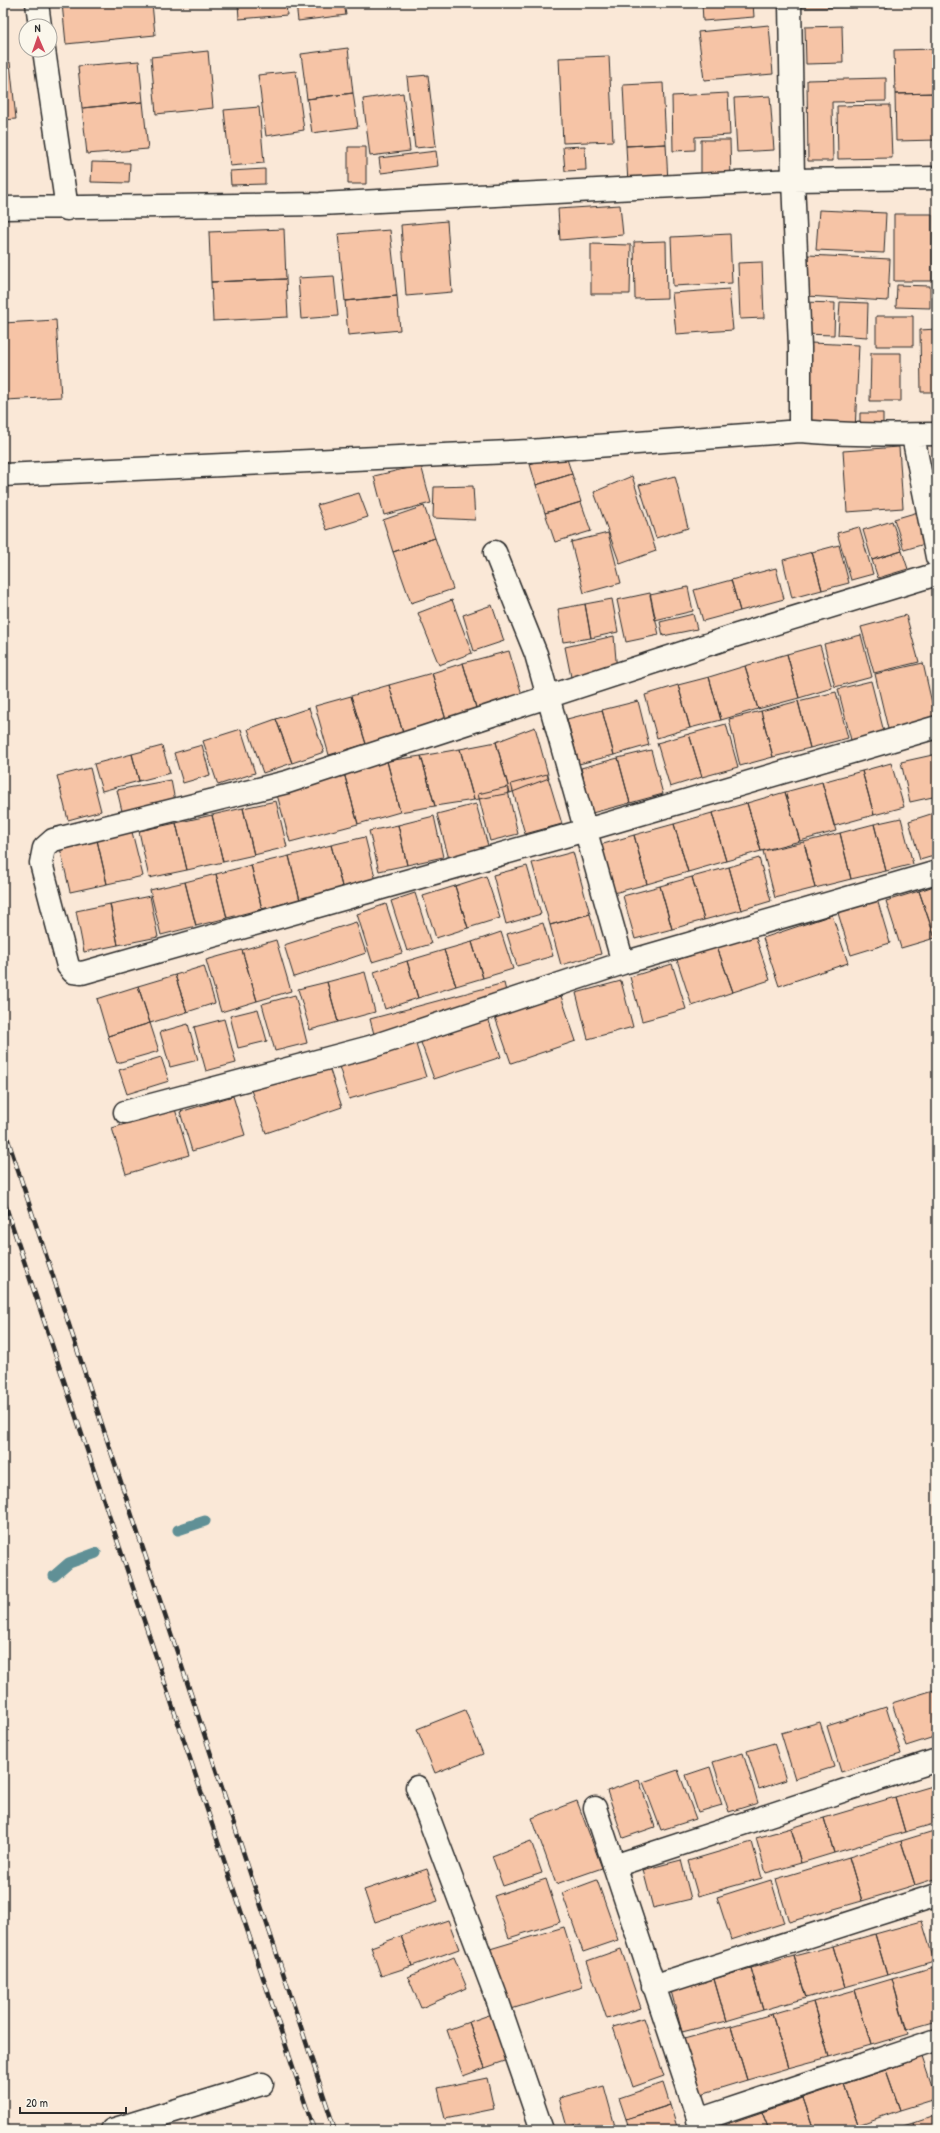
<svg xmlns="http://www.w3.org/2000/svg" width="940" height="2133" font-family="'Patrick Hand',sans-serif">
<rect width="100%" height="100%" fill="#fae8d7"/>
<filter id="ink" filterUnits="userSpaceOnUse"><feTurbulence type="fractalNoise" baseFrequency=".025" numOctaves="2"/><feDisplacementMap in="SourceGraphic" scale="8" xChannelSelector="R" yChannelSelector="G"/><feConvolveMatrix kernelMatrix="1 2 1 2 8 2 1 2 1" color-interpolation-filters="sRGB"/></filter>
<g filter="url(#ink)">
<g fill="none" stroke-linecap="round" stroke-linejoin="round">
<path stroke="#609096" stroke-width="11" d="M178,1530L205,1521
M54,1576L69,1563L96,1553"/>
</g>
<path fill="#f6c4a6" stroke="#2b2b2b" d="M62,3H152L155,35L66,44Z
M238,3H286L287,15L239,19Z
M296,3H344L346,15L298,21Z
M702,3H753L754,17L703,21Z
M792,3H888V7L792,8Z
M769,25L773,74L704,80L698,32Z
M842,26L843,63L806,64L805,27Z
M348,48L353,93L307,99L301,54Z
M937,49V93L895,94L894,50Z
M208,51L213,108L156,114L151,57Z
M609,56L613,141L563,143L559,58Z
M139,61L143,102L82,108L78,66Z
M3,62H10L16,119L3,120Z
M296,71L304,130L266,136L258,75Z
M428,75L436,146L415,148L407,77Z
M886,78V101L832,102L833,161H808L807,80Z
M663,83L666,144L626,146L623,85Z
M353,93L358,127L312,133L307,99Z
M403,93L410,151L370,156L363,99Z
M728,93L730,135L695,137V150L673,151L672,96Z
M937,93V140L896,141L895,94Z
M770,96L774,150L737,152L734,98Z
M143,102L148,149L87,154L82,108Z
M890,105L892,158L838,159L837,106Z
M259,107L264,163L230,166L224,110Z
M701,140H730L731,179H701Z
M666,144L668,182L628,184L626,146Z
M585,146L586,170L565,171L563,147Z
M348,147H366V184H348Z
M436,151L438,166L381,173L379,158Z
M92,162L130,163L129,183L91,182Z
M265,169V184L231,185L230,171Z
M620,205L623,235L560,240L558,209Z
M819,210L886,213L884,253L816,250Z
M894,214H932V281H894Z
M447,221L452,292L406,296L401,225Z
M284,229L286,279L211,282L209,232Z
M390,230L397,296L345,301L338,234Z
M730,234L732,283L673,286L671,237Z
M666,241L667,298L635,299L634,242Z
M591,244L631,245L630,294H591Z
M808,255L890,259L888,301L806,296Z
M762,262L764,318L740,319L738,263Z
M334,276L338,316L301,319L298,278Z
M286,279L288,317L213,321L211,282Z
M897,285L930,286V308L896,307Z
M729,289L733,330L676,334L672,293Z
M397,296L400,330L348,335L345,301Z
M804,302L835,303L834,335L802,334Z
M840,302L868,303L867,337L838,335Z
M876,316H913V346H876Z
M56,320L61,397L6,400L3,323Z
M937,329V392H921L920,330Z
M810,343L859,345L855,431L806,428Z
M871,353H901V401H870Z
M860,413H883V432H860Z
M935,440H937V474Z
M899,447L903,508L847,512L843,451Z
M565,453L572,474L536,485L530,464Z
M421,465L431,503L384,515L374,476Z
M572,474L581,502L545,513L536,485Z
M632,476L656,551L620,564L594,492Z
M675,476L688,528L656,538L639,485Z
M473,486L475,520L433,518L434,487Z
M359,493L368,517L327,530L317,505Z
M581,502L591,531L555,542L545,513Z
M424,506L435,538L393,552L383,520Z
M918,512L928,543L904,550L894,519Z
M892,521L902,551L872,560L863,530Z
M859,527L873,574L851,580L837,533Z
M608,533L621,583L584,593L571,542Z
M435,538L453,589L411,603L393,552Z
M839,545L849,583L822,590L812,552Z
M902,551L908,569L878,578L872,560Z
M812,552L822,590L792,598L783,560Z
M776,568L784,599L740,611L731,580Z
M731,580L740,611L703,621L694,590Z
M688,587L693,611L655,620L650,595Z
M650,593L659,635L626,642L617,600Z
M612,599L618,632L591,638L585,604Z
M452,600L472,653L439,665L418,613Z
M585,604L591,638L563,642L558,609Z
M492,605L504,641L474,651L463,615Z
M693,614L697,629L663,636L660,622Z
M906,615L919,662L874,673L861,627Z
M861,635L872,677L835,687L824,644Z
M614,636L617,672L572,682L565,647Z
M820,645L832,688L799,698L787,654Z
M509,651L523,698L477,711L463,663Z
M787,654L799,698L758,709L745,666Z
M463,663L477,711L446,720L432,673Z
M923,663L936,721L889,733L875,674Z
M745,666L758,709L721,720L709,677Z
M432,673L446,720L403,733L389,685Z
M709,677L721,720L690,728L678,685Z
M871,681L884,732L851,740L838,689Z
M389,685L403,733L366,744L351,696Z
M678,685L690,728L657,738L645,695Z
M836,692L848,738L810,748L798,701Z
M351,696L366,744L329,755L315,706Z
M638,701L649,745L614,755L602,710Z
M798,701L810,748L773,757L761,711Z
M309,708L324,752L292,763L276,719Z
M602,710L614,755L579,764L567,719Z
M761,711L773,757L740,766L729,719Z
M276,719L292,763L263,773L248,729Z
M726,724L738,767L702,777L689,734Z
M535,727L549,778L510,793L496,742Z
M241,729L255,773L218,785L203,741Z
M689,734L702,777L670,787L657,743Z
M496,742L510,793L474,800L460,749Z
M202,745L210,775L183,783L174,753Z
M162,746L170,773L139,781L132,754Z
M460,749L474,800L435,806L421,756Z
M651,750L663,794L630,803L618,758Z
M132,754L139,781L102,791L94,764Z
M937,754V796L910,802L901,762Z
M421,756L435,806L400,812L387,761Z
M618,758L630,803L592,813L581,768Z
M387,761L400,812L358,824L344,773Z
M891,763L904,807L874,815L862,771Z
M90,768L101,811L68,820L57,776Z
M862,771L874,815L834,826L822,782Z
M344,773L358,824L290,842L276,791Z
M547,774L562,824L525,834L511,784Z
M171,780L175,801L122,811L117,790Z
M822,782L836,831L800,841L785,792Z
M507,787L518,834L490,841L478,794Z
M785,792L800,841L761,851L747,803Z
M276,801L287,847L254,855L243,808Z
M747,803L761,851L726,861L712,813Z
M476,804L489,849L449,859L437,814Z
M243,808L254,855L223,862L212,815Z
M937,812V855L920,860L909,821Z
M712,813L726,861L688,872L674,824Z
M212,815L223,862L187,870L176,823Z
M434,816L443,857L407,865L398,825Z
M901,818L913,864L886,871L874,824Z
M176,823L187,870L149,878L139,831Z
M674,824L688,872L647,884L634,835Z
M874,824L886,871L851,879L840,833Z
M398,825L407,865L379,871L369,831Z
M132,832L143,876L107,884L97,840Z
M840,833L851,879L815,888L804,842Z
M634,835L647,884L614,893L600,845Z
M365,837L376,881L343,890L331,845Z
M97,840L107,884L70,892L60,848Z
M804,842L815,888L775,898L763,851Z
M331,845L343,890L300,900L289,856Z
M573,852L590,914L550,925L532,863Z
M289,856L300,900L262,909L251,865Z
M759,858L771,901L741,910L729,867Z
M251,865L262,909L227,918L216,874Z
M527,866L541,914L506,924L493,875Z
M729,867L741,910L704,920L692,877Z
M216,874L227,918L196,926L185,882Z
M486,876L500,918L468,928L455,886Z
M692,877L704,920L672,929L660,886Z
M185,882L196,926L161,935L150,890Z
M937,885V937L935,938L919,891Z
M455,886L468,928L436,938L423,896Z
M660,886L672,929L635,939L623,896Z
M919,891L935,938L901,948L886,901Z
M415,893L431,944L407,951L391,901Z
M150,896L158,937L118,945L110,904Z
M877,899L890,943L851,955L837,910Z
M110,904L118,945L84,952L76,911Z
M386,904L402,953L372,962L357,914Z
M590,914L601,954L561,965L550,925Z
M832,915L848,963L779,986L763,938Z
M356,922L366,953L294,977L284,945Z
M543,923L553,956L517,966L507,934Z
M501,932L513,969L483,978L472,942Z
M755,935L770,980L733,992L717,947Z
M276,940L291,991L257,1001L242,950Z
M472,942L483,978L456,986L444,950Z
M717,947L733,992L692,1006L677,960Z
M242,950L257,1001L221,1012L206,960Z
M444,950L456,986L418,998L407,961Z
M407,961L418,998L385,1009L374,972Z
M672,964L686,1009L642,1021L630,977Z
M204,966L215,1003L187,1012L175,975Z
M365,972L375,1012L338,1022L327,982Z
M175,975L187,1012L150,1023L138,986Z
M621,981L633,1027L588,1039L576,993Z
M327,982L338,1022L310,1030L298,989Z
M504,983L508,1000L375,1038L370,1019Z
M138,986L150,1023L108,1036L97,999Z
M295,995L307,1043L275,1051L262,1004Z
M561,996L576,1041L511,1063L495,1017Z
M258,1009L267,1041L238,1048L230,1016Z
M487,1015L501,1057L434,1079L419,1037Z
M224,1019L236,1063L206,1071L194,1027Z
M150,1023L159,1051L117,1063L108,1036Z
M188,1024L198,1060L170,1067L160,1032Z
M415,1041L426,1077L349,1099L338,1063Z
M161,1057L169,1081L127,1094L119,1070Z
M328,1064L342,1107L266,1133L251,1090Z
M233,1096L245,1135L192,1151L180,1112Z
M175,1109L189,1155L126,1174L112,1128Z
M937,1689V1736L906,1746L892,1703Z
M886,1707L901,1754L841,1772L827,1726Z
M465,1710L483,1754L435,1773L417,1729Z
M820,1722L834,1767L795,1779L781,1733Z
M774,1743L786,1780L759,1789L747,1751Z
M743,1753L758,1803L729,1812L713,1762Z
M710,1767L722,1805L698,1812L686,1775Z
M678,1770L696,1819L661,1830L643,1782Z
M639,1780L655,1827L623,1838L607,1791Z
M936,1785L937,1823L905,1832L895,1797Z
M895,1797L905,1832L834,1853L824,1818Z
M577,1801L602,1868L556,1884L532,1818Z
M824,1818L834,1853L801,1863L791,1828Z
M791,1828L801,1863L766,1873L756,1838Z
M937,1830V1878L915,1885L901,1841Z
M531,1841L542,1873L503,1886L492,1856Z
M901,1841L915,1885L862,1901L849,1857Z
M752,1842L762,1878L698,1896L688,1861Z
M849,1857L862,1901L789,1922L776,1879Z
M681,1860L691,1899L653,1908L643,1870Z
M427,1869L438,1901L375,1922L364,1890Z
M546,1879L560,1922L509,1938L494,1896Z
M597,1880L618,1940L583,1952L562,1893Z
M771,1880L784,1923L731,1940L717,1897Z
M448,1920L459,1949L412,1966L401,1936Z
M922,1921L934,1961L887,1975L875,1934Z
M564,1927L583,1987L508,2010L490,1949Z
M875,1934L887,1975L845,1987L833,1946Z
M401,1936L412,1966L381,1976L371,1947Z
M833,1946L845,1987L806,1998L794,1956Z
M621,1949L641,2008L607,2019L587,1961Z
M794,1956L806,1998L763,2010L751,1968Z
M454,1957L467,1988L421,2008L408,1977Z
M937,1966V2021L906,2030L892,1979Z
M751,1968L763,2010L726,2021L714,1979Z
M714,1979L726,2021L682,2032L671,1991Z
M892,1979L908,2034L871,2045L855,1990Z
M855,1990L871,2045L829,2057L813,2002Z
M813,2002L829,2057L788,2068L772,2014Z
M492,2014L508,2060L485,2068L469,2022Z
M772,2014L788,2068L747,2080L731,2026Z
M644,2018L664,2076L633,2087L613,2027Z
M469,2022L485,2068L463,2076L447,2030Z
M731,2026L747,2080L701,2094L684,2039Z
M937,2054V2070L933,2055Z
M922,2057L936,2099L900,2110L886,2070Z
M886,2070L900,2110L858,2125L844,2084Z
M487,2078L494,2109L445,2119L438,2088Z
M663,2083L670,2105L626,2119L619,2098Z
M844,2084L858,2125L843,2130H814L803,2098Z
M604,2086L616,2130H582L581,2123L567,2127L559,2098Z
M803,2098L814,2130H769L762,2112Z
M670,2105L678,2130H629L626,2119Z
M762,2112L769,2130H719L718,2127Z
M937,2115V2130H916L914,2123Z
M914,2123L916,2130H891Z"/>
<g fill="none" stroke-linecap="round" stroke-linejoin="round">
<g stroke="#2b2b2b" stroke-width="25">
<path id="street" d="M37,3L40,26
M790,3L793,180L937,178
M44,50L67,209
M3,208L320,204L793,180L800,347V431C846,435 891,435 937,434
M913,436L937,557
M3,475L529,451L800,431
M495,552L536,654L623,963
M937,574L737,635L287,782L53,840L44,848L41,863L68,966L73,972L82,973L586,830L937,727
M125,1112L370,1047L623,963L937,872
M417,1787L497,1999L542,2130
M595,1808L702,2130
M614,1866L937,1760
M653,1986L937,1895
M698,2120L937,2040
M112,2130L262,2084"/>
</g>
<use href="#street" stroke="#fbf7ec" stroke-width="22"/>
<g stroke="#2b2b2b" stroke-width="4.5">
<path id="rail" d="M3,1125L335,2130
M3,1198L314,2130"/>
</g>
<use href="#rail" stroke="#fbf7ec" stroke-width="3" stroke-dasharray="9" stroke-linecap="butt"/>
</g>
</g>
<rect width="940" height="2133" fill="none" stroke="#fbf7ec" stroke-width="16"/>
<rect x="8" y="8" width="924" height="2117" fill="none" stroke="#2b2b2b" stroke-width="1.5" filter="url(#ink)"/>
<g transform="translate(38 38) rotate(358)"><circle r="19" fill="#fbf7ec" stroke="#a8a59f"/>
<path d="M0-3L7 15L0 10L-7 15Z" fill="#d1495b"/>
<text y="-6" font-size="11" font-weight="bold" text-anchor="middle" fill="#2b2b2b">N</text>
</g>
<path d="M20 2107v6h106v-6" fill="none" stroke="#2b2b2b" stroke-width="2"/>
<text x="26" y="2107" font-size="12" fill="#2b2b2b" stroke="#fbf7ec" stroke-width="3" paint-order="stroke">20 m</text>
</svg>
